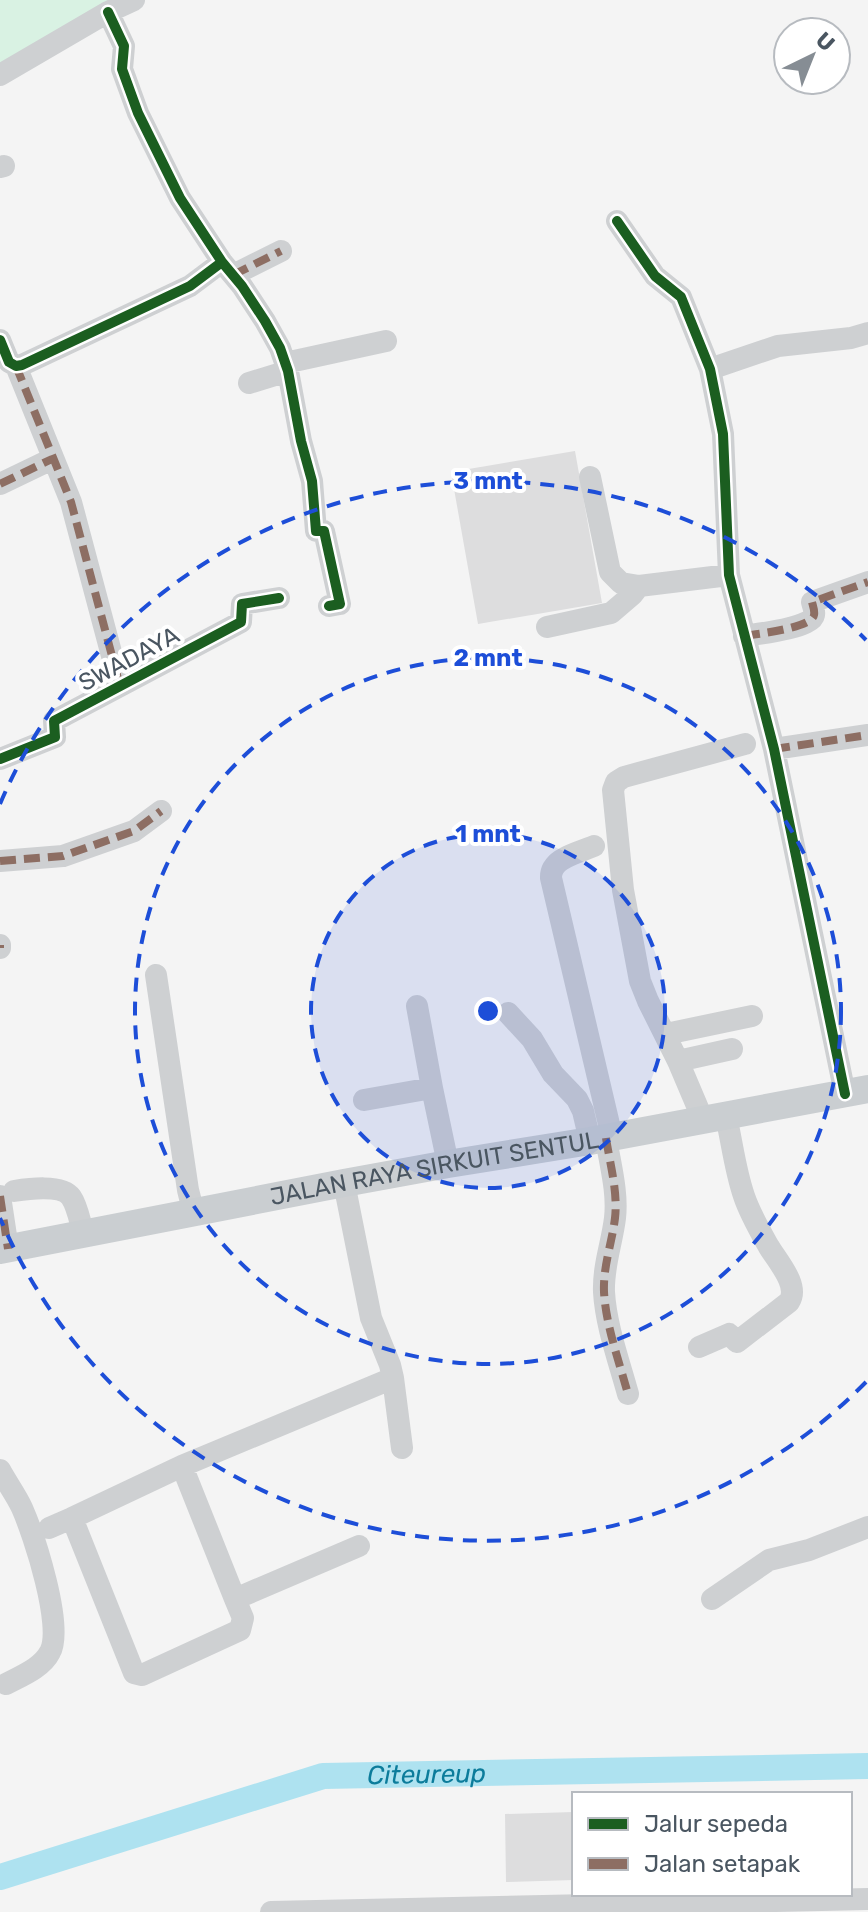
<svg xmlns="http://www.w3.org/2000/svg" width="868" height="1912" font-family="Rubik,sans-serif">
<rect width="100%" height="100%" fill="#f4f4f4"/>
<path fill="#d9f2e3" d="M0,0H134L0,75Z"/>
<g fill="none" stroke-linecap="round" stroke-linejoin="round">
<path stroke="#aee2f0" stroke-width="26" id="s1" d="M0,1877L323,1776L868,1766"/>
</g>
<path fill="#ddddde" d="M575,451L602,603L478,624L451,472Z
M574,1812V1880L506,1882L505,1814Z"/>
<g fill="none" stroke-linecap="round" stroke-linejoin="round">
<path stroke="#ced0d2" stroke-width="22" d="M0,75L108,12L134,0
M0,167L4,166
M617,221L655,276L681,297L710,369L723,434L729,575L774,749L845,1094
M222,262L242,286L265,321L280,348L288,371L301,441L312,481L316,531H324L340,604L329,606
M233,275L281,251
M0,340L9,362L16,366L22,365L190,286L222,262L180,198L138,113L122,69L124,46L108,12
M285,363L386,341
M16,366L71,502L120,686
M710,369L778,346L851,338L868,333
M249,383L288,371
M590,477L610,572L621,583L639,586
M0,484L52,459
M547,627L611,613L632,595L639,586L729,575
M744,636C756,634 812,628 814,615C815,611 813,606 812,602L868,582
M774,749L868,735
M0,759L55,737L54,721L241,622L242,604L279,598
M594,846C578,853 550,858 551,878L612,1137
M0,861L63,856L134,831L161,811
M0,945V948
M156,975L188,1190L194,1214
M417,1006L432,1088
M508,1013L532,1039L553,1074L577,1099L583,1111L590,1141
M666,1034L752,1016
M678,1061L732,1049
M364,1100L432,1088L448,1164
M703,1120L678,1061L648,1001L640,981L623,890L613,790L616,782L624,777L745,744
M606,1138C610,1164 618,1192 615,1218C612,1243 603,1266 604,1292C606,1326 619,1361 628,1394
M344,1183L371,1318L390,1365L393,1378L182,1466L72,1518L134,1673L142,1675L240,1630L243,1618L235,1599L359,1546
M14,1191C27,1189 62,1184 71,1197C78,1207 80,1223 84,1235
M0,1196L8,1249
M699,1347L729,1334L737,1342L789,1302C800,1286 778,1262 769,1247C760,1231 750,1214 744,1196C735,1170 732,1142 726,1116
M393,1378L402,1448
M182,1466L235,1599
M0,1470C7,1483 16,1495 22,1508C34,1535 64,1627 50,1652C42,1668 21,1676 6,1684
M49,1528L72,1518
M712,1599L769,1560L809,1550L868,1527
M271,1912L868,1899"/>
<path stroke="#caced1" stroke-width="28" id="s2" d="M0,1250L344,1183L448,1164L590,1141L868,1089"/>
<path stroke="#8d6e63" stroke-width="8" stroke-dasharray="16 8" stroke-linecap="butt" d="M233,275L281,251
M16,366L71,502L120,686
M0,484L52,459
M744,636C756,634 812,628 814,615C815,611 813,606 812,602L868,582
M774,749L868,735
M0,861L63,856L134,831L161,811
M0,945V948
M606,1138C610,1164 618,1192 615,1218C612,1243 603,1266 604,1292C606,1326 619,1361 628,1394
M0,1196L8,1249"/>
<g stroke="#fff" stroke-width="15">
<path id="cycleway" d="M617,221L655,276L681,297L710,369L723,434L729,575L774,749L845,1094
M222,262L242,286L265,321L280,348L288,371L301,441L312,481L316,531H324L340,604L329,606
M0,340L9,362L16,366L22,365L190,286L222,262L180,198L138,113L122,69L124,46L108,12
M0,759L55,737L54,721L241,622L242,604L279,598"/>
</g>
<use href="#cycleway" stroke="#1b5e20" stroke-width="10"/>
</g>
<circle cx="488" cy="1011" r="177" fill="#1d4ed8" fill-opacity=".12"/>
<g fill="none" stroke="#1d4ed8" stroke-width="4" stroke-dasharray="14 10">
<circle cx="488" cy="1011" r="177"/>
<circle cx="488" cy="1011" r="353"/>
<path d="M866 1382A530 530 0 0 1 0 1218M0 804A530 530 0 0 1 866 640"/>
</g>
<g text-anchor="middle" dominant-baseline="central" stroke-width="8" stroke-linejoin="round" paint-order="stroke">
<g font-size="24" fill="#4a5661" stroke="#fff">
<text transform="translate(129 659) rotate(-28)">SWADAYA</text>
<text stroke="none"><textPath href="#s2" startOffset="442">JALAN RAYA SIRKUIT SENTUL</textPath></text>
</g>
<g font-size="26" font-style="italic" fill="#0c7c9b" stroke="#fff">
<text stroke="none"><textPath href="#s1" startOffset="442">Citeureup</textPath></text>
</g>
</g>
<circle cx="488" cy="1011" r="12" fill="#1d4ed8" stroke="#fff" stroke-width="4"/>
<g font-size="24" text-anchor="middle" font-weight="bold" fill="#1d4ed8" stroke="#fff" stroke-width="8" stroke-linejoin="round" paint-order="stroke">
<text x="488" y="489">3 mnt</text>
<text x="488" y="666">2 mnt</text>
<text x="488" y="842">1 mnt</text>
</g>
<rect x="572" y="1792" width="280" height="104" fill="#ffffff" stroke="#b7bbc0" stroke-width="2"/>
<rect x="588" y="1818" width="40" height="12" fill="#1b5e20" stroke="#b7bbc0" stroke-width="2"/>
<text x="644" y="1832" font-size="24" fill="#4a5661">Jalur sepeda</text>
<rect x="588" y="1858" width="40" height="12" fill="#8d6e63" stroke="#b7bbc0" stroke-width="2"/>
<text x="644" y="1872" font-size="24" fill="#4a5661">Jalan setapak</text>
<g transform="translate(812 56) rotate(43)"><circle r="38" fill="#ffffff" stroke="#b7bbc0" stroke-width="2"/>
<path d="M0-6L14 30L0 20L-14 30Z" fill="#868d94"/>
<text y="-12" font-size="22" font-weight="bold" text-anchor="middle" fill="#4a5661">U</text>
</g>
</svg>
